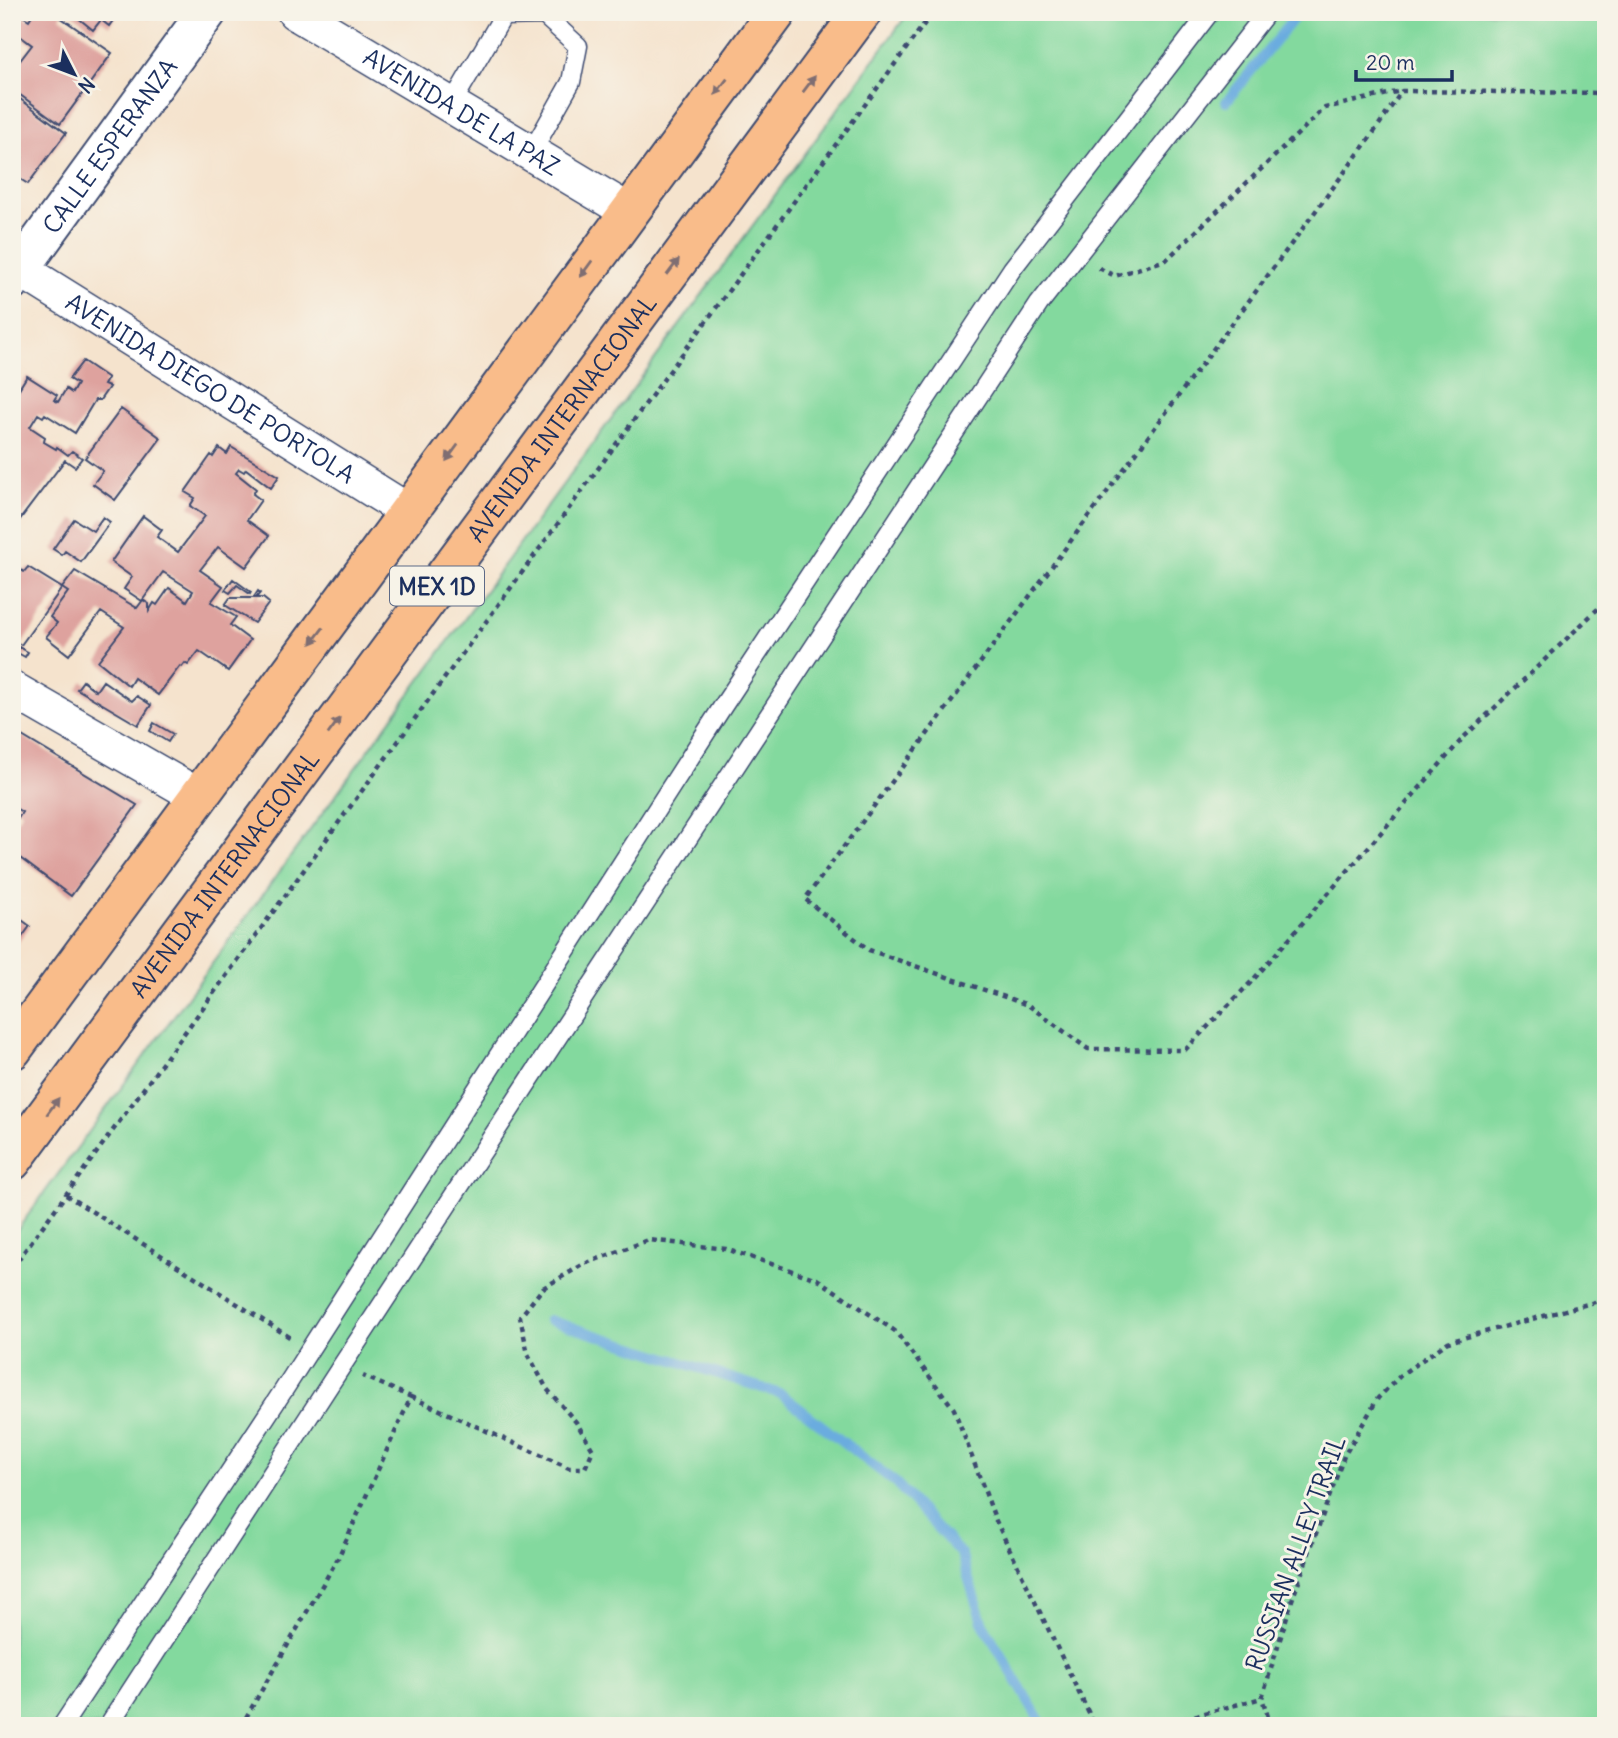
<svg xmlns="http://www.w3.org/2000/svg" width="1618" height="1738" font-family="Delius,sans-serif">
<rect width="100%" height="100%" fill="#f7f3e8"/>
<filter id="ink" filterUnits="userSpaceOnUse"><feTurbulence type="fractalNoise" baseFrequency=".0143" numOctaves="2"/><feDisplacementMap in="SourceGraphic" scale="14" xChannelSelector="R" yChannelSelector="G"/><feConvolveMatrix kernelMatrix="1 2 1 2 8 2 1 2 1" color-interpolation-filters="sRGB"/></filter>
<filter id="wash" filterUnits="userSpaceOnUse"><feTurbulence type="fractalNoise" baseFrequency=".00686" numOctaves="4" result="noise"/><feDisplacementMap in="SourceGraphic" scale="28" xChannelSelector="R" yChannelSelector="G"/><feGaussianBlur stdDeviation="1.57" result="paint"/><feColorMatrix in="noise" values="0 0 0 0 0 0 0 0 0 0 0 0 0 0 0 0 0 1.4 0 .05"/><feComposite in="paint" operator="in"/></filter>
<g filter="url(#wash)">
<rect width="100%" height="100%" fill="#f5e3cd"/>
<path fill="#83d99e" stroke="#4f847e" stroke-width="2" d="M909,12H1606V1726H12V1237Z"/>
<g fill="none" stroke-linecap="round" stroke-linejoin="round">
<path stroke="#6aacdf" stroke-width="10" d="M1226,102L1299,12
M549,1320L781,1394L896,1483L961,1554L982,1622L1043,1726"/>
</g>
<g id="blocks">
<path fill="#dea29e" d="M16,12L29,20L34,12H64L60,17L112,53L60,124L12,89V64L15,67L32,45L12,30V17Z
M71,12H119L109,26L101,20L93,30Z
M138,12H155L149,19Z
M12,93L66,133L28,184L12,174V155L20,160L22,158L12,151Z
M83,361L108,378L104,385L109,387L100,400H95L75,433L45,414L43,417L38,414L30,427L45,437L44,442L56,449L57,447L68,455L72,451L82,458L75,467L65,460L12,530V488L14,490L17,485L12,482V400L27,376L57,395L54,400L58,402L66,389L72,393L77,384L69,379Z
M121,409L161,438L115,500L93,484L103,471L85,458Z
M231,447L279,476L271,488L246,469L244,472L239,469L236,473L256,489L253,494L261,500L247,520L269,536L246,567L218,547L200,570L223,586L211,602L236,617L230,625L250,640L228,671L199,651L188,665L185,663L182,667L180,666L158,695L134,678L129,686L98,661L124,627L101,612L69,655L46,637L57,623L50,617L68,592L62,588L75,571L137,608L143,600L149,604V611L154,603L157,605L169,588L187,601L193,591L163,572L142,601L124,589L132,577L111,562L143,516L162,530L157,537L178,552L205,516L190,506L195,498L185,492L211,455L213,457L219,448L227,454Z
M103,517L110,522L81,562L65,551L62,555L53,549L74,519L93,531Z
M17,567L24,572L28,567L62,588L21,645L12,639V574Z
M233,579L251,592L250,594L237,585L230,593L225,590Z
M258,591L260,593L256,598H263L269,603L254,623L225,605L230,598H256L254,597Z
M19,647L28,652L25,657L16,652Z
M83,681L96,691L103,681L132,701L137,696L151,705L138,725L77,689Z
M154,723L173,734L168,742L150,731Z
M12,730L137,805L71,896L12,852V828L22,812L12,806Z
M12,913L30,926L12,951Z"/>
</g>
</g>
<g filter="url(#ink)">
<use href="#blocks" fill-opacity="0" stroke="#3c4a6f" stroke-width="2"/>
<g fill="none" stroke-linecap="round" stroke-linejoin="round">
<g stroke="#3c4a6f" stroke-width="21">
<path id="service" d="M451,105L503,16L544,15L578,46L571,82L531,153
M62,1726L283,1391L723,706L1012,269L1210,12
M108,1726L341,1367L1039,304L1267,12"/>
</g>
<g stroke="#3c4a6f" stroke-width="38">
<g id="minor">
<path id="s1" d="M295,12L628,211"/>
<path id="s2" d="M12,264L409,512"/>
<path d="M12,689L198,796"/>
</g>
</g>
<g stroke="#3c4a6f" stroke-width="42">
<g id="tertiary">
<path id="s3" d="M12,280L207,12"/>
</g>
</g>
<g stroke="#3c4a6f" stroke-width="42">
<path id="trunk" d="M12,1050L777,12"/>
</g>
<g stroke="#3c4a6f" stroke-width="42">
<g id="motorway">
<path id="s4" d="M12,1161L862,12"/>
</g>
</g>
<path stroke="#3c4a6f" stroke-width="4.5" stroke-dasharray="5 5" stroke-linecap="butt" d="M1606,93L1402,91L1372,135L805,899L869,950L1028,1005L1088,1049L1185,1050L1253,980L1463,738L1606,601
M1099,268L1115,276L1166,260L1325,108L1401,91
M66,1195L291,1338
M12,1268L933,12
M411,1397L569,1468H585L593,1450L576,1422L547,1389L528,1354L520,1317L543,1288L584,1264L649,1240L726,1249L817,1279L895,1331L954,1409L996,1521L1095,1726
M241,1726L338,1558L411,1397L363,1376
M1156,1726L1262,1698
M1271,1726L1262,1698L1292,1600L1344,1456L1378,1398L1402,1374L1448,1342L1606,1299"/>
<use href="#service" stroke="#fff" stroke-width="18"/>
<use href="#minor" stroke="#fff" stroke-width="35"/>
<use href="#tertiary" stroke="#fff" stroke-width="38"/>
<use href="#trunk" stroke="#f9bc8a" stroke-width="38"/>
<use href="#motorway" stroke="#f9bc8a" stroke-width="38"/>
</g>
<defs><path id="oneway-solid" d="M-6-.8H1V-3.2L6.5 0L1 3.2V.8H-6Z" transform="scale(1.75)"/></defs>
<g fill="#7f6e72">
<use href="#oneway-solid" transform="translate(809 84) rotate(-53)"/>
<use href="#oneway-solid" transform="translate(721 87) rotate(127)"/>
<use href="#oneway-solid" transform="translate(673 267) rotate(-53)"/>
<use href="#oneway-solid" transform="translate(586 269) rotate(126)"/>
<use href="#oneway-solid" transform="translate(452 453) rotate(126)"/>
<use href="#oneway-solid" transform="translate(317 636) rotate(127)"/>
<use href="#oneway-solid" transform="translate(334 726) rotate(-54)"/>
<use href="#oneway-solid" transform="translate(53 1106) rotate(-54)"/>
</g>
</g>
<g text-anchor="middle" dominant-baseline="central" stroke-width="6" stroke-linejoin="round" paint-order="stroke">
<rect fill="#f7f3e8" stroke="#5d6a87" stroke-width="2" x="390" y="566.5" width="94" height="39" rx="5"/>
<g font-size="23" font-weight="bold" fill="#1b2f5e">
<text x="437" y="586">MEX 1D</text>
</g>
<g font-size="24" fill="#1b2f5e" stroke="#f7f3e8">
<text stroke="none"><textPath href="#s1" startOffset="194">AVENIDA DE LA PAZ</textPath></text>
<text stroke="none"><textPath href="#s3" startOffset="166">CALLE ESPERANZA</textPath></text>
<text stroke="none"><textPath href="#s2" startOffset="234">AVENIDA DIEGO DE PORTOLA</textPath></text>
<text stroke="none"><textPath href="#s4" startOffset="924">AVENIDA INTERNACIONAL</textPath></text>
<text stroke="none"><textPath href="#s4" startOffset="357">AVENIDA INTERNACIONAL</textPath></text>
<text transform="translate(1295 1553) rotate(-70)">RUSSIAN ALLEY TRAIL</text>
</g>
</g>
<rect width="1618" height="1738" fill="none" stroke="#f7f3e8" stroke-width="42"/>
<g transform="translate(74 74) rotate(132)" stroke="#f7f3e8" stroke-width="5" paint-order="stroke">
<path d="M0-5L12 26L0 18L-12 26Z" fill="#1b2f5e"/>
<text y="-10" font-size="19" font-weight="bold" text-anchor="middle" fill="#1b2f5e">N</text>
</g>
<path d="M1356 70v10h96v-10" fill="none" stroke="#1b2f5e" stroke-width="3.5"/>
<text x="1366" y="70" font-size="21" fill="#1b2f5e" stroke="#f7f3e8" stroke-width="5" paint-order="stroke">20 m</text>
</svg>
